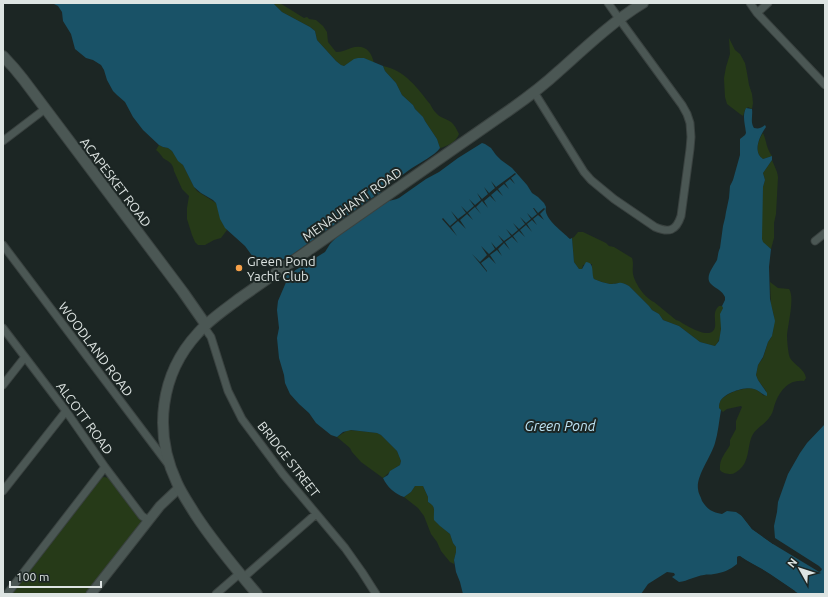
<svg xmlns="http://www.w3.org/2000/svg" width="828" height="597" font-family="Ubuntu,sans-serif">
<rect width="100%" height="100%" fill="#1c2624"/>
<path fill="#263a18" d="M273,3H279L283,5L304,18L307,17L309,19L316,20L323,26L327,32L328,42L336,52C342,52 346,50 351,48C365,44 371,51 374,63L364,58L349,63L344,66L341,65L336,61L317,40L315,31L310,27L282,12Z
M729,38L735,50L740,54L745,63L747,73L749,85L752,94L753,103L752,109L748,107L745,110L743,116L740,114L727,104L725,97L724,78L726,67L730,54Z
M383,66C405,70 418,89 430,104C432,108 434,111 437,114C442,119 449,119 453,124C456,127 457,131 459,134C456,142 448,146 440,148L437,139L425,121L423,117L415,109L413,105L402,95L396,83L385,71Z
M763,133C767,142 766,148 772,156L763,159C754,153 758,140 763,133Z
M159,145L163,147L168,148L172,151L178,160L183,165L194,187L197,191L216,203C220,213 220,222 227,230L221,238L214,240L205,245H198L195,242L192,235L187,219V208L189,196L182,189L174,171C173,163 169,162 163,158C161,155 159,152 156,150Z
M772,160L777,172L778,177L776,214L774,223V238L771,249L762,242V204L763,187L765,180L763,173Z
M578,232H583L606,243L609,246L614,247L632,258C634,264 632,268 633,274C635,284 645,298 654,302L676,320L679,321C685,325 712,342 715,327C716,319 712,312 719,306H722L723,308C718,320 725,336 715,346L700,342L679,326L663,320L659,314L652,310L649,306L629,286C620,281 619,284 610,284C604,283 599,281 594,279L592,275V264L583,265L582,269H579L574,262L572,238L574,237Z
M770,282L778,288L789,289C795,297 788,324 787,335C787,340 788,354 790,358C795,366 804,368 806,378L804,381C790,379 781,389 776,401C773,408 774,412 769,418C764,425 756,428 752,436C747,447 750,461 739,470C736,472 734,474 731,474C727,474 722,473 720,470C719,459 725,454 730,445V440L736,429V421L742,407L741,406L727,409L723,412L719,408C719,406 719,404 720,402C723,394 746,386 754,389C758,390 761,393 764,396L766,391L758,380L756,375L758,365L763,358L768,342L771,338L773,332L774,316L771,305Z
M348,430L360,431L377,433L381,435L397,451L401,461L400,465C393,469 388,473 383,478L361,462L352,452L350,448L337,437Z
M104,477L109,478L141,518V521L139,526L88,594H11L101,478Z
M421,485L423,486L428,497V502L433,505L437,523L450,534L453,543L456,547V552L454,560V564L450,562L441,551L437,542L431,534L424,516L418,508L404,497L411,492L415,486Z"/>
<path fill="#195267" d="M52,3H273L282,12L310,27L315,31L317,40L336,61L341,65L344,66L354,59L358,58H364L383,66L385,71L396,83L402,95L413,105L415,109L423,117L425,121L437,139L440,148C435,155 420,163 412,168C407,171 403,175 398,178C392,182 385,184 381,191L386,202C391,200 395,200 399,198L426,179L439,172L458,158L482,143L485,144L491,148L496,155L501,160L512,168L527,185L532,193L538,197L544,203L546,207C543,218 562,231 570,239L572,238L574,262L579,269H582L586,262C595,263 591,272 594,279C599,281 604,283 610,284C620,284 619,280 629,286L649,306L652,310L659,314L663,320L679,326L700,342L715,346L719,341L721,329L720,314L723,308L722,306L725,300V297C722,290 716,289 711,284C704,277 714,266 717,260C718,256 718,252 720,248L723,226L725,218L726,212L729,198L730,186L733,180L740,155V139L745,135L746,133C745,124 742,116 746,108L752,109C753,116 750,122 754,128C759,129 761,128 765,125L766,127C760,135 752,152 763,159L772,156V160L763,173L765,180L763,187L762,239L763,242L771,249L769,267L770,299L772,308L775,321L772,336L768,342L763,357L758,365L756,375L758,380L767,393V396C762,395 759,390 754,389C746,386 723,393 720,402C719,404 719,406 719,408L721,410C719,421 718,433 715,443C711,457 696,476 698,489C698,493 701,497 702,501C708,510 712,512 722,514L727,511L736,512L742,516L752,529L773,544L816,570L819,572L821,571L822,569L819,566L775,538L774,526L777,512L778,502L788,474L800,453L807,443L825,424V594H799L762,569L747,561L740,556L737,557V564C730,570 722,573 714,574C710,575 707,574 704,575C695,576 688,581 679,582L672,577L675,575L674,573L667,572L648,584L641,594H463L460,582L456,572L454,560L456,552V547L453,543L450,534L440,526L434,520C433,511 437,507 428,502V497L423,486H415L411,492L404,497C395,494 387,487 383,478L388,475L390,471L400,465L401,461L397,451L381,435L377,433L351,430L343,432L337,437L331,435L316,423L309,413L299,404L290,394L285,383L284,375L279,358L277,338L279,328L277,310L278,301L287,280L286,276L325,252L330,244L379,193L293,254L270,266L263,265L253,257L245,246L225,228L220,219L216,203L213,200L201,193L194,187L183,165L178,161L172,151L168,148L163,147L159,145L143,130L133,117L125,102L117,95L113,91L107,80L104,70L101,65L93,60L86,58L75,49L71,34L63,21L62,12L58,6Z"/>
<path fill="#1c2624" d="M515,173L516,174L511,178L515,184L510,179L505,183L509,189L504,184L498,189L503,196L497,190L491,195L496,202L490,196L484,201L488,208L482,201L476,207L481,214L475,207L468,213L473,220L467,214L460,220L466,229L458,221L451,227L457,236L442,219L443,218L450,226L457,220L451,211L458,219L466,213L461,206L467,212L474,206L469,199L475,205L481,200L477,193L482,199L488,194L484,187L489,193L495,188L491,181L496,187Z
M533,208H534L538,213L544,208L545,209L540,214L544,220L538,215L533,219L537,225L532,220L527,224L532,232L526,225L520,230L525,237L519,231L513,236L518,243L512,237L505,242L510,250L504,243L498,249L502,256L497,250L490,255L496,264L489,257L481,263L487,271V272L472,254L480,262L487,255L481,246L489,254L495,249L491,242L496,248L503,242L498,235L504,241L511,236L506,229L512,235L518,230L513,223L519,229L525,224L520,217L526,223L531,219L527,213L532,218L537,214Z
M740,512L744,515L753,528L774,542L773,544L752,529L741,515Z
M739,556L770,574L795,591L794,593L761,570L739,558V562L737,560V557Z"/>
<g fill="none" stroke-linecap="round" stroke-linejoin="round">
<g stroke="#3a4240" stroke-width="9">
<path id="minor" d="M750,3L757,13L825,85
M757,13L768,3
M534,92L584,172L591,180L614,199L655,227C669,233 676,231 681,216L690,149L691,137L690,123L687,114L682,105L625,27L608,3
M3,141L45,109
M815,241L825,233
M3,245L168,464
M204,327L211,337L228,391L242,419L283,474L345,548L362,572L376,594
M3,328L66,411L105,467L142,516L148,520
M3,385L25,357
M3,491L66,411
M243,578L316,514
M7,594L105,467
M216,594L239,574"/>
</g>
<g stroke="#3a4240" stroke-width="11">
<path id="tertiary" d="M91,594L160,506L179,488"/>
</g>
<g stroke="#3a4240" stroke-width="12">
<path id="secondary" d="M3,56L14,68L23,79L183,292L206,325
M257,594C235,568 214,543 195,514C189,504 182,494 177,483C153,432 160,374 198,333C210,319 226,309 240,298L511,109C528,97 544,85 559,71C586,47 612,22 643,3"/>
</g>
<use href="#minor" stroke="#4b5754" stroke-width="7"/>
<use href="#tertiary" stroke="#4b5754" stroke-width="9"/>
<use href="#secondary" stroke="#4b5754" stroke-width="10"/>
</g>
<circle fill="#f7a149" stroke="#1c2624" stroke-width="1.5" cx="239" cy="268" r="4"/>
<g text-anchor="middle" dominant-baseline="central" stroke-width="4" stroke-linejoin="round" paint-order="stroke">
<g font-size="13" fill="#dde4e2" stroke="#1c2624">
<text transform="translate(116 182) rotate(53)">ACAPESKET ROAD</text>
<text transform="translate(352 204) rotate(-35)">MENAUHANT ROAD</text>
<text transform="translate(96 349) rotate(53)">WOODLAND ROAD</text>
<text transform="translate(85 418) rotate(54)">ALCOTT ROAD</text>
<text transform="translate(289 459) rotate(52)">BRIDGE STREET</text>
</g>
<g font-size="13" fill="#dde4e2" stroke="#1c2624" text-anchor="start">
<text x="247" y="261">Green Pond<tspan x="247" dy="15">Yacht Club</tspan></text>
</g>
<g font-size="14" font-style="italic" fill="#bfe5f6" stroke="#1c2624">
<text x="560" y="426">Green Pond</text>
</g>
</g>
<rect width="828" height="597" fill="none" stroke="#dde4e2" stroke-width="8"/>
<g transform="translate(800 569) rotate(309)" stroke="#1c2624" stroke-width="3" paint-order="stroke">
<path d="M0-3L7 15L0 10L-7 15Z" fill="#dde4e2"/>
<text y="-6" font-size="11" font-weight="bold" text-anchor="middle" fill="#dde4e2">N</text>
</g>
<path d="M10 581v6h91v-6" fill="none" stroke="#dde4e2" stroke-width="2"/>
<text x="16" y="581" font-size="12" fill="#dde4e2" stroke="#1c2624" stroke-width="3" paint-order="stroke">100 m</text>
</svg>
